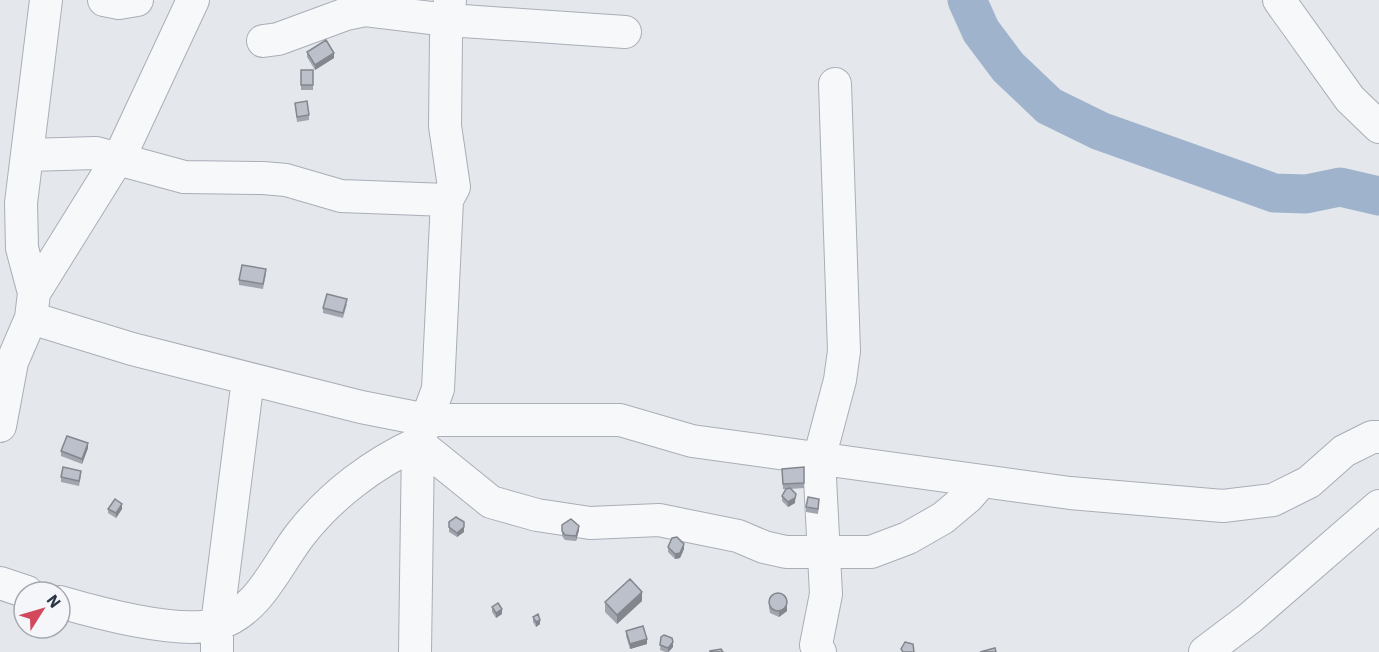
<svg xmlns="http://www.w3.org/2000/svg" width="1379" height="652" font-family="'IBM Plex Sans',sans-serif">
<rect width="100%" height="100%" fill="#e4e7ec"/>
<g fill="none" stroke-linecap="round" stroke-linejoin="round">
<path stroke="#9fb4cc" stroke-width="39" d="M967,0L981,31L1008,67L1049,106L1100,131L1274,193L1306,194L1340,187L1379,196"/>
<g stroke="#a9aeb7" stroke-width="34">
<path id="minor" d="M104,0L119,3L137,0
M1279,0L1350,99L1379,127
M263,41L278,39L346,14L365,10L448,20L625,32
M28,155L96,153L184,177L263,178L286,180L341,196L447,200L454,187L445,126L446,37L450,0
M34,293L123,150L193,0
M31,318L132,349L361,407L427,420H620L692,441L1070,493L1223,506L1273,500L1309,482L1344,451L1372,437H1379
M0,371L12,362L31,318L34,293L22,248L21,203L46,0
M0,426L12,362
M418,443L491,502L537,515L590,523L659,520L738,536L764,547L786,552H871L908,538L943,518L968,497L982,481
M0,583L27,592
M60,602C98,613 180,635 218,624C259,611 276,566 300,535C331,495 374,463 418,443L438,389L447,200
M217,652V624L248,379
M415,652L418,443
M820,652L816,645L826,594L819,459L840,380L844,351L835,84
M1205,652L1250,618L1379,506"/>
</g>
<use href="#minor" stroke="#f7f8fa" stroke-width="32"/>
</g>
<path fill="#a1a5ae" d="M307,52L334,58L315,70L307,57Z
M301,70H313V90H301Z
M295,103L309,115V120L297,122Z
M266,274L263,289L239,285V280Z
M347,304L343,318L323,313V308Z
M88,448L82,464L61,456V451Z
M804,467V488L790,489L796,494L795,503L788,507L782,501V496L787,489H783L782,469Z
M81,476L79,486L61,482V477Z
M819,504L818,514L806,512V507Z
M108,509H122L116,518L108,513Z
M449,522L464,532L457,537L449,532Z
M562,525L579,530L576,541L565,540L562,536Z
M668,547L684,549L680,558L675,559L668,552Z
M769,599L787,601V611L779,617L770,613L769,608Z
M642,601L617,624L605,612V602Z
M492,607L502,614L496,618L492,612Z
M533,617L540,624L536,627L533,622Z
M626,631L647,644L630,649L626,636Z
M661,637L673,647L669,652H665L660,650Z"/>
<path fill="#83868d" d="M334,53V58L315,70V65Z
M88,443V448L82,464V459Z
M795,498V503L788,507V502Z
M122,504V509L116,518V513Z
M579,526V530L576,541V536Z
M464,527V532L457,537V533Z
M684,544V549L680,558L675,559V554Z
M642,592V601L617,624V615Z
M787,606V611L779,617V612Z
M502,609V614L496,618V613Z
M540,620V624L536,627V622Z
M647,639V644L630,649V644Z
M673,642V647L668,652V648Z"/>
<path fill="#bbc0ca" stroke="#83868d" stroke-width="1.5" d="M326,40L334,53L315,65L307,52Z
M301,70H313V85H301Z
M307,101L309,115L297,117L295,103Z
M242,265L266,269L263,284L239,280Z
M327,294L347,299L343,313L323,308Z
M67,436L88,443L82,459L61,451Z
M63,467L81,471L79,481L61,477Z
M804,467V483L783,484L782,469Z
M790,488L796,494L795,498L788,502L782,496L786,489Z
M808,497L819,499L818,509L806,507Z
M115,499L122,504L116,513L108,509Z
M456,517L464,522V527L457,533L449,527V522Z
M571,519L579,526L576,536L565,535L562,531V525Z
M677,537L684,544L680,553L675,554L668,547L672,538Z
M630,579L642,592L617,615L605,602Z
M769 602a9 9 0 1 1 18 0a9 9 0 1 1-18 0Z
M498,603L502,609L496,613L492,607Z
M538,614L540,620L536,622L533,617Z
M643,626L647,639L630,644L626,631Z
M664,635L672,638L673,642L668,648L660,645L661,637Z
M905,642L913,644L914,652H903L901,649Z
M995,648L996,652H980Z
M721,649L723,652H710V651Z"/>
<g transform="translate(42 610) rotate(53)"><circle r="28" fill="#f4f6f9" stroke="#a4a8b1" stroke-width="1.5"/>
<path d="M0-4.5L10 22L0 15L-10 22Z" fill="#d1495b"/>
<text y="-9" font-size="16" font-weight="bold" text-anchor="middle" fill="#2b3445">N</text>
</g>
</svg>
